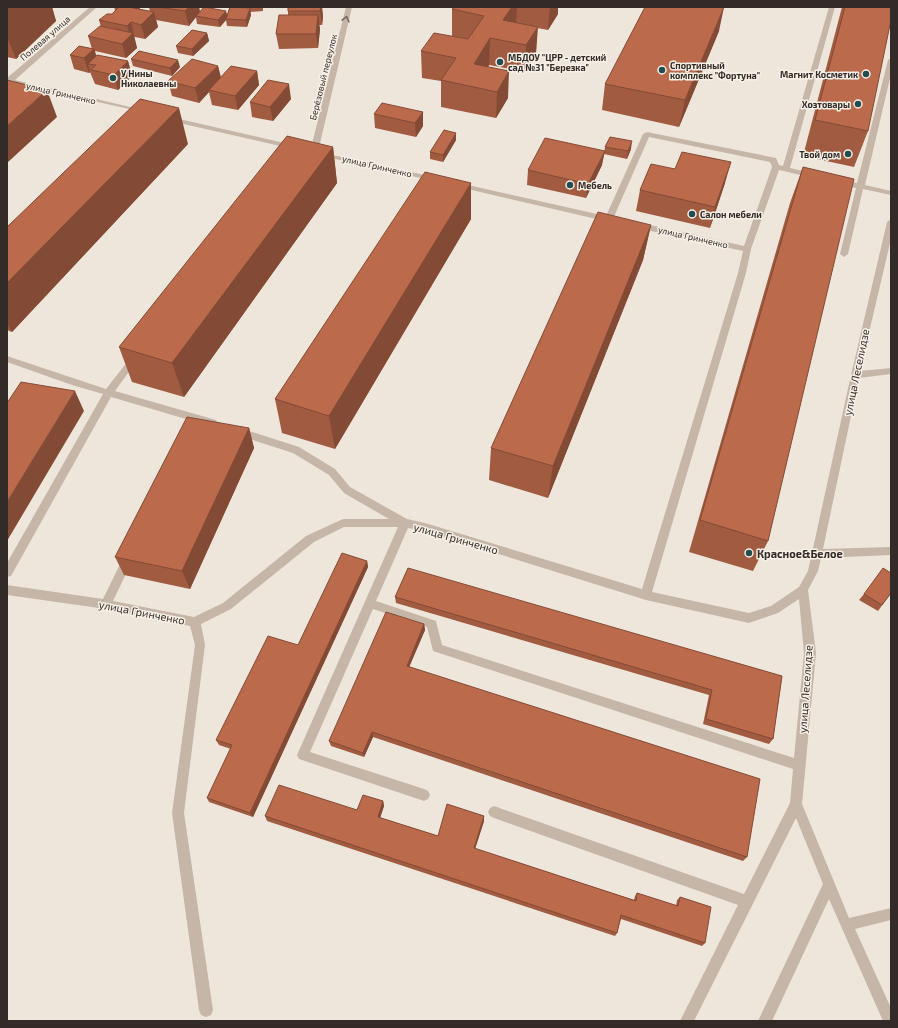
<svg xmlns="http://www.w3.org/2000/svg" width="898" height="1028" font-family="'Exo 2',sans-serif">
<rect width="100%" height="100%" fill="#efe6db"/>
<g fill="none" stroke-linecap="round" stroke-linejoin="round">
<path fill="#c6b6a8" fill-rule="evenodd" d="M90,7H97L15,80L143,110V112L11,83L7,85V78Z
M346,7H352L318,152L314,154L310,152Z
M829,7H835L790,168L816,174L817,176L813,178L779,170L751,249L746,273L652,592L749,613L771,606L799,587L808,571L851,375L887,222L891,219V239L860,371L891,368V374L859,378L823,549L891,547V555L821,558L818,571L808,590L816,653L802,804L849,918L891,908V920L855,929L891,1008V1021H883L829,899L772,1021H758L823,884L796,818L694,1021H680L738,905L494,818L490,816L488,812L490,808L494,806L744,894L790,803L793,769L433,651L427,627L373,609L310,752L424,789L428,791L430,795L428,799L424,801L299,759L297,755L398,527H344L314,542L231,609L201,624L205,645L184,813L213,1010L211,1015L206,1017L201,1015L199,1010L172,813L195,645L190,626L106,609L7,595V585L103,599L124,556L128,555L132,556L133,559L113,601L194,617L223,603L306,536L343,519H389L344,493L329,475L293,453L234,434L232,431L237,427L299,447L335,469L350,487L407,519L425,523L642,589L738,273L743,251L637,228L633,225L637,222L744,246L772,167L770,162L649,137L613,219L609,222L459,187L455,185L459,183L606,216L643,134L647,132L776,158L779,165L783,166ZM408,528L425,531L646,600L749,623L778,613L799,599L804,653L794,758L442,645L436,621L376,601Z
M891,58V74L865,185L891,191V195L863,189L848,254L844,257L840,254L856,188L837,184L836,182L840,180L857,183L888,60Z
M166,116L293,145L297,147L293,149L166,120Z
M319,152L434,177L438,179L434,181L322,156L318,154Z
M135,355L139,358L115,391L216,420L218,423L216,426L213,427L111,397L11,576L7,577V563L103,394L72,385L7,362V356L106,389L132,356Z"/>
</g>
<path fill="#a15b41" d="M7,7H52L56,21L16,59L7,57Z
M114,7H139L140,9L150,12L149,7H199L200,12L227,15L230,7H263V11L250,12L251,15L247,27L227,26L226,20L220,27L197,24L196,17L189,26L156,20L158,27L145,39L135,37H134L137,48L126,58L95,51L96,56L128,61L132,76L118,90L95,84L90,72L89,73L74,69L70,55L92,49L88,36L101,27L99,20L112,14L115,10Z
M288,7H322L323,17L322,25H319L320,29L318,48L279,49L276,34L288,15Z
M454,7H558V14L548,30L537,28L536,53L525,72L489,65L488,67L508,98L496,118L441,107V81L422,78L421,51L468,39L452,36V9Z
M842,7H891L868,131L854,167L803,156Z
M719,31L679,127L602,110L605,84Z
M207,33L209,41L193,56L178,53L176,46Z
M131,59L180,67L172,76L133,66Z
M218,66L221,77L257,71L259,85L238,110L212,105L209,92L199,103L172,96L168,81Z
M291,99L273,121L252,117L250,102Z
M423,112V126L416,137L375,128L374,114Z
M456,140L443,162L430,159V152Z
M188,144L12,332L7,330V227Z
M333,147L337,183L184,397L132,382L119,347Z
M605,147L631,149L627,159L604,154Z
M602,165L586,198L527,185L528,170Z
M803,167L768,541L753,571L689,552L790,203Z
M471,183V219L335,449L282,433L275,399Z
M725,183L710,228L636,211L640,190Z
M651,225L643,260L548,498L489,480L491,448Z
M249,428L254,448L190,589L124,575L115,557Z
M367,561L368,567L253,817L209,802L207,798L231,749L219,745L216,740L298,645Z
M891,593L878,611L859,600L864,594Z
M395,597L782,676L773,739L769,744L703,724L709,695L396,603Z
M424,624L425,630L409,667L747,857L743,861L373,737L364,757L331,746L329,741Z
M383,801L384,806L380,818L438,836L484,816V821L475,849L634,900L635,896L637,893L676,906L677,900L680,897L705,943L702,946L621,919L617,933L615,936L267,821L265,816L357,810Z"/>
<path fill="#834a35" d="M7,7H52L56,21L16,59L7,37Z
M133,7H139L140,10H130Z
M189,7H199L200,12L189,26L185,11Z
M321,7H322L323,17L322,25L320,11Z
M512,7H517L516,24L503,20Z
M550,7H558V14L548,30Z
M724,7L719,31L679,127L685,100Z
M250,8L251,15L247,27L246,20Z
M226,11L228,18L226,19V20L220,27L218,20Z
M154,12L158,27L145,39L141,25Z
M318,15L320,29L318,48L316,34Z
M131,22L137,48L126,58L122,44L130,36L127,26Z
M538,27L536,53L525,72L526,45Z
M207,33L209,41L193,56L192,49Z
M490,38L489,65L476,87L474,64Z
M94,49L99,64H88L90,72L89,73L84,58Z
M178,60L180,67L172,76L170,68Z
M128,61L132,76L118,90L114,75Z
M218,66L221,80L209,90V92L199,103L195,88Z
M257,71L259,85L238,110L235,96Z
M509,71L508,98L496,118L497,92Z
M289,84L291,99L273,121L270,107Z
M47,90L57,117L7,163V126Z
M179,108L188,144L12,332L7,323V283Z
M423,112V126L416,137L415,123Z
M456,133V140L443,162V155Z
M632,141L631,149L627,159L628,151Z
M333,147L337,183L184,397L172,363Z
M605,151L602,165L586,198L588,184Z
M731,162L725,183L710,228L715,207Z
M471,183V219L335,449L329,416Z
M651,225L643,260L548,498L553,466Z
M75,391L84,411L7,541V502Z
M249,428L254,448L190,589L182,571Z
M367,561L368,567L253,817L250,813Z
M424,624L425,630L407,672V666Z
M372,732L373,737L364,757L363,753Z
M383,801L384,806L379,821L378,817Z
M484,816V821L474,852V848Z"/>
<path fill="#bb6a4c" stroke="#834a35" d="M119,7H128L154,12L141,25L131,22L127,26L99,20L107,14H112Z
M157,7H189L185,11Z
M204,7L226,11L218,20L196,16Z
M230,7L250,8L246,20L226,19Z
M288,7H321L320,11H288Z
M454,7H512L503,20L538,27L526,45L490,38L474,64L509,71L497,92L441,80L456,58L421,51L434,33L468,39L484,16L452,9Z
M645,7H724L685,100L605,84Z
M845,7H891V20L868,131L815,120Z
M279,15H318L316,34H276Z
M100,26L133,33L122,44L88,36Z
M192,30L207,33L192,49L176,46Z
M79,46L94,49L84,58L70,55Z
M139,51L178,60L170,68L131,59Z
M97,55L128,61L114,75L91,70L96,65L88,64Z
M192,59L218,66L195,88L168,81Z
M231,66L257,71L235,96L209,90Z
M7,80L47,90L7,126Z
M268,80L289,84L270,107L250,102Z
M140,99L179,108L7,283V227Z
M382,103L423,112L415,123L374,114Z
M444,130L456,133L443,155L430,152Z
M287,136L333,147L172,363L119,347Z
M610,137L632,141L628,151L605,147Z
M545,138L605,151L588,184L528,170Z
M682,152L731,162L715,207L640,190L651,164L675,169Z
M803,167L854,179L768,541L700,520Z
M425,172L471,183L329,416L275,399Z
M598,212L651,225L553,466L491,448Z
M21,382L75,391L7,502V403Z
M187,417L249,428L182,571L115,557Z
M342,553L367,561L250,813L207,798L232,745L216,740L268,636L298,645Z
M408,568L782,676L773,739L706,719L712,690L395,597Z
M883,568L891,573V593L882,605L864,594Z
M386,612L424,624L407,666L760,779L747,857L372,732L363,753L329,741Z
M279,785L357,810L363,795L383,801L378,817L438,836L447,804L484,816L474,848L636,901L637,893L678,906L680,897L711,907L705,943L621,915L617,933L265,816Z"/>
<defs><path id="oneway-chevron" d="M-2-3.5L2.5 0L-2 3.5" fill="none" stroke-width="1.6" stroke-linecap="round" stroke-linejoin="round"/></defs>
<use stroke="#756a61" href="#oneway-chevron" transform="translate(346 19) rotate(-76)"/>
<g fill="#214d51" stroke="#f7f0e6" stroke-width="1.5">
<circle cx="500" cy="62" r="4"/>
<circle cx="662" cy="70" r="4"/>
<circle cx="866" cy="74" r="4"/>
<circle cx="113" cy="78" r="4"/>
<circle cx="858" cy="104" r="4"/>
<circle cx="848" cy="154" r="4"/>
<circle cx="570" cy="185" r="4"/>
<circle cx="692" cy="214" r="4"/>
<circle cx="749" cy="553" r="4"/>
</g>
<g text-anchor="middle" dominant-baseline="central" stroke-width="3" stroke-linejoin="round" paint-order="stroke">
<g font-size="9" fill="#332b27" stroke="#f7f0e6">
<text transform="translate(45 38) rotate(-41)">Полевая улица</text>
<text transform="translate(323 77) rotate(-76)">Берёзовый переулок</text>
<text transform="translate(61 93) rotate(13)">улица Гринченко</text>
<text transform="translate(377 166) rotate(13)">улица Гринченко</text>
<text transform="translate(693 237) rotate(13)">улица Гринченко</text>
</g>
<g font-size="9" font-weight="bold" fill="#332b27" stroke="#f7f0e6" text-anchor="start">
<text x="508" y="57">МБДОУ "ЦРР - детский<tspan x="508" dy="10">сад №31 "Березка"</tspan></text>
<text x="670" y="65">Спортивный<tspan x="670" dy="10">комплекс "Фортуна"</tspan></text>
<text x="121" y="73">У Нины<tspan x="121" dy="10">Николаевны</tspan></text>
<text x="858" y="74" text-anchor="end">Магнит Косметик</text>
<text x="850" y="104" text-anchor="end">Хозтовары</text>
<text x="840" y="154" text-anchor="end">Твой дом</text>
<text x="578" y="185">Мебель</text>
<text x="700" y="214">Салон мебели</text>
</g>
<g font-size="11" fill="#332b27" stroke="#f7f0e6">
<text transform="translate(856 372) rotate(-78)">улица Леселидзе</text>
<text transform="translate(456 538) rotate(16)">улица Гринченко</text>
<text transform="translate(142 612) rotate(11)">улица Гринченко</text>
<text transform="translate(805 689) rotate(-86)">улица Леселидзе</text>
</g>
<g font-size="11" font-weight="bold" fill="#332b27" stroke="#f7f0e6" text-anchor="start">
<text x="757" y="553">Красное&amp;Белое</text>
</g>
</g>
<rect width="898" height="1028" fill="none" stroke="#332b27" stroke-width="16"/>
</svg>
